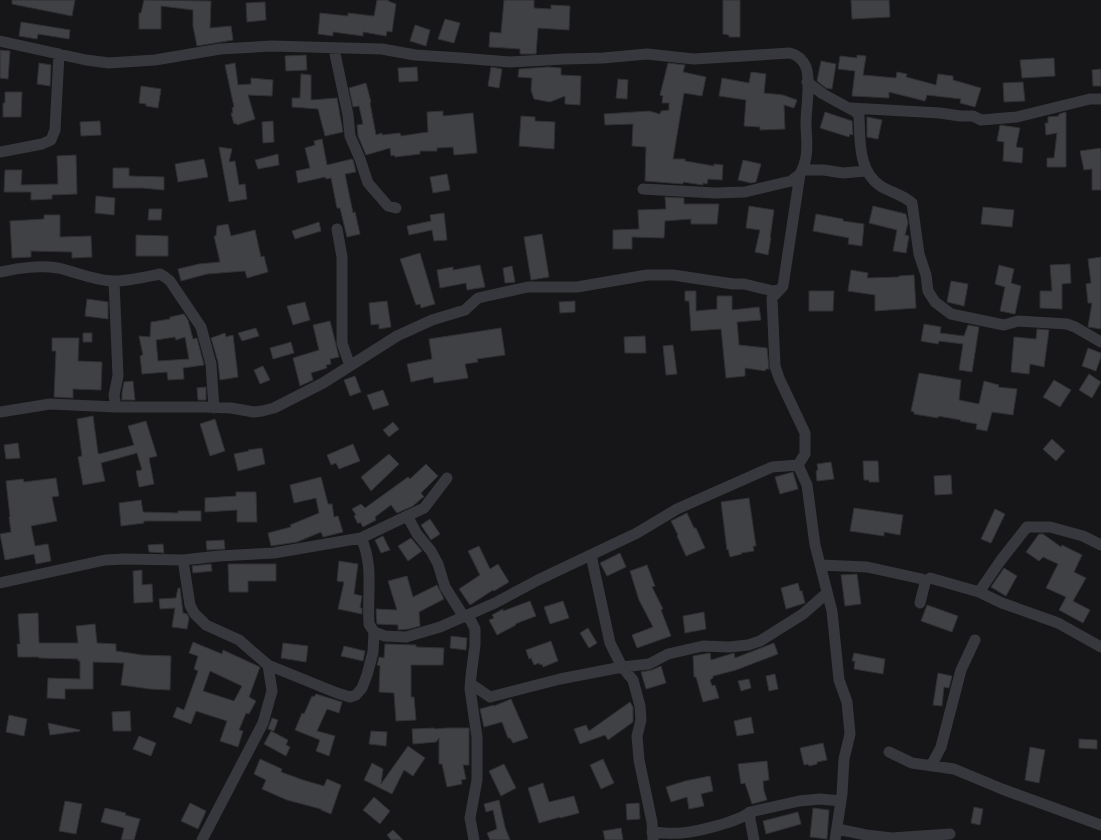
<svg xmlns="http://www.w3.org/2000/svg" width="1101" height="840" font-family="'Golos Text',sans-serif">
<rect width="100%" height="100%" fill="#161618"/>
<path fill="#404145" stroke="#303034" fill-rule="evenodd" d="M12,0H75L72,16L12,4Z
M144,0L211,1L210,28L231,26L233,40L197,46L193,26V10L161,6V29H139V13H141Z
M377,0H389L388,1L396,4L392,32L387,31L386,36L363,32V36L333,32V36L318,34L320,13L348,16V13L374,16Z
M504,0H534V8L551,9V5L570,6L569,30L538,28L536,54H520V49L489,47L490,32L501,33Z
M723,0H740V37H729V35L723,34Z
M851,0H889L890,17L852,19Z
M265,2L266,20L247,22L246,3Z
M445,19L460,23L454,43L438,39Z
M21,22L70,30L69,39L38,34L37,39L19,36Z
M415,25L430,30L426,46L410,41Z
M0,50L10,51L8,79L0,78Z
M306,55L307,70L286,71L285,56Z
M857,55L866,56L863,75L896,78L897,72L907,74L906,77L936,85L938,74L953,76V80L981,88L975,107L960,103L961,99L927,95L925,101L889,92V98L852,96L855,71L838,69L840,56L857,58Z
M1054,58L1055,76L1022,78L1020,60Z
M821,61L836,64L832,89L826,88L817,81Z
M39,63L51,65L50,86L37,84Z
M235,63L238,85L251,84V78L273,80L272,96L248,95L255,119L237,125L236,123L234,124L231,113H233L232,108L234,107L225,65Z
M668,63L685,65L683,72L706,77L702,96L684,93L673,159H685V161L714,166V164L723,165L722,180L708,179L707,184L703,183V185L683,182V184L645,181L646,147L632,146L633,124L605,125L604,114L649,111L660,114L661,111L669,110V103H662L663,96L660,95Z
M417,67L418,81L399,82L398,68Z
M491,67L502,69L499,88L488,86Z
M548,67L561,68V75L581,76L580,105L565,104V96L550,102L534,99L531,90L532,78L518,77L519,69Z
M1101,69V86H1093L1092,70Z
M751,72L766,74L764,93L783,95L797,100L794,108L784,105L785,129L760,130V127L744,126L746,100L719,96L722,78L749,83Z
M301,74L311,75V100L337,98L343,132L325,136L318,109L292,107V98H300Z
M618,79L628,80L627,99L616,98Z
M1023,82L1025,101L1004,102L1003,83Z
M366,83L371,102L370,103L376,135L382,133V135L400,133L401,136L428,132L427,112L443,111V116L473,113L477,153L454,155L453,147L437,148V151H420V154L395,157L394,155L391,156L390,148L366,155L358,136L357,125L363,124L359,106L353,107L349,88Z
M141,86L161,89L158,108L146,106V104L139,103Z
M5,92H22L21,117H3V103H5Z
M825,112L852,121L853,135L850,134L849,137L820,128Z
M1066,112V167H1047V158H1054L1057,133L1046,135L1045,123H1048V117L1059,116V114Z
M521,116L535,117V121L555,122L554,149L519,146Z
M867,117L882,120L878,139L867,137Z
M100,121L101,135L81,136L80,122Z
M273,121L274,142L263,143L262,122Z
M1000,125L1020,128L1016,147L1023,148L1022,163L1003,161L1004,142L997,141Z
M322,139L327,165L352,159L353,160L356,172L345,174L353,213L355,212L360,234L347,237L340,208H337L331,178L326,179L325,177L298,183L296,171L310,168L305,148L315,145L314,141Z
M219,147L232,149L229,162L235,161L239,185L245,184L247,199L229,202Z
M1101,148V190H1092V169L1084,170L1080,151Z
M278,154L279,165L258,169L255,160Z
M76,155L77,194L52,195V199L31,200V192H4L5,170H22L21,185L58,184L57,156Z
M204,159L208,177L178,182L175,164Z
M743,160L761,164L756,182L751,183L738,180Z
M113,168H129V176L164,177V190L142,188H113Z
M447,174L450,190L433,193L430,177Z
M96,196L115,198L114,215L95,213Z
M665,197L684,198V204H719L717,224H691V219L665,221L664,238L632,237V249H613V230L639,229L638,210L666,209Z
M749,206L774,210L770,238H771L768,255L755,252L760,230L746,228Z
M873,206L906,214L908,223L905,235L909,236L906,253L893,251L897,230L869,223Z
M983,207L1014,210L1012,227L981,224Z
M149,209H162L161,220H148Z
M444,213L447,240L434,241L432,230L409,235L407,226L431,221L430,215Z
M816,214L843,219V221L864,224L862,246L848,244L849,238L813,231Z
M44,215H60V237L91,236L92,257L72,258V252L31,251V257L12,258L10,221L44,219Z
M319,222L321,231L295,239L292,231Z
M228,224L231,236L255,230L261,257L264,256L268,272L247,278L245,271L207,274L181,281L178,269L199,264L220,262L214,236H216L217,226Z
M542,234L549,277L531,280L524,237Z
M136,235L168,236V256H136Z
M420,253L435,304L421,308L420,304L416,305L400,259Z
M1101,257V329L1088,327L1092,303H1088L1086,284L1091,283L1088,259Z
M1070,264L1071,283L1062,284V309L1040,308V291H1052L1050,265Z
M480,265L485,287L467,290L466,283L440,288L437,270L453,267V270Z
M999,265L1014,269L1011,283L1021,286L1015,314L1000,311L1005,287L995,284Z
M512,266L515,282L505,283L503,268Z
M851,270L868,273L867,278L899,277V276L914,275L916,308L875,311V295L848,291Z
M951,281L968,284L964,306L947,302Z
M685,291H696V311L717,309V296H732V310L759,307L761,320L737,322L739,345L767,348L769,369H766L765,371L745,368V376L726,378L721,329L691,331L689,301H685Z
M809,291H834L833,311H809Z
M87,299L108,302V319L85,316Z
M387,301L391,327L379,329V324L371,325L369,303Z
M575,301V312L560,313L559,302Z
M305,302L310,320L293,325L287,306Z
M184,314L188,320L193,339L197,338L204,365L183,368L184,379L168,380L167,372L142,374L140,356L143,355L139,336L150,337L151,322L170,319V317ZM175,337L176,340L185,337L189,359L158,361L156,340Z
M330,321L339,357L330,359L331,364L326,365L327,368L311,373L313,380L300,386L293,358L319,350L313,325Z
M924,324L941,327L940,333L964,336L968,325L979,327L972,372L959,370L963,344L939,341L938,344L921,341Z
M256,328L259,336L242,341L238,333Z
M501,328L505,355L477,359L478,362L465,364L468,378L434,383L433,377L411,382L407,364L432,359L429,339Z
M1037,329L1049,330L1044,367L1030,364L1029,374L1011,372L1014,337L1036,339Z
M83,333H92V342H83Z
M225,333L226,337L233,335L238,377L220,380L218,362L211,338Z
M645,336L646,353H625L624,337Z
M52,338H79L78,361L102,362L101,390L73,389V398L54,397L56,351H52Z
M291,342L294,353L273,359L270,348Z
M673,345L677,374L666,375L663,346Z
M1088,348L1101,353V357L1096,371L1082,366Z
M263,366L270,380L260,384L254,370Z
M919,373L961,380L959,400L979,404L984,381L999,385L998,387L1017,389L1013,415L992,412L987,431L976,429L977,424L960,421L961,420L938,416V418L914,414V412L911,411Z
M1089,374L1101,382L1092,398L1079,390Z
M355,376L361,392L350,396L344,380Z
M1054,380L1071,390L1060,407L1043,397Z
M133,381L135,400H122V393L124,382Z
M206,387V400H198L197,388Z
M383,390L389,405L373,410L367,395Z
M93,416L98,453L99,454L134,445L128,426L146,421L157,456L149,458L154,484L139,487L136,471L142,470L137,453L101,463L105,481L83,485L78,457L82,456L77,419Z
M215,419L225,451L210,456L200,424Z
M393,422L399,429L389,437L383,430Z
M1052,439L1065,451L1056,461L1043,449Z
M18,443L20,458L6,459L4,445Z
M353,444L360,461L339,469L336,463L331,465L327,455Z
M262,448L265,464L238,471L234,454L249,451L248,450Z
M389,454L399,464L371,491L361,477Z
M863,461H878L879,482H869V480H864Z
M831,462L834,479L817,481L816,471L818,470L817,464Z
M426,464L438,476L421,493L424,497L422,498L413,506L397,513L391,505L375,517L376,520L363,527L360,522L358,524L354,516L356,515L352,509L361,504L365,508L408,477L410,479Z
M793,472L798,489L780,494L775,477Z
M951,475L952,494L935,495L934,476Z
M321,477L328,504H332L334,517L338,516L343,532L323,537L321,532L297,542L271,546L268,533L291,527L290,525L319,513L316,498L294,503L290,485Z
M56,478L59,496L52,497L57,521L31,526L35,546L48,544L51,561L36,564L34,554L5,560L0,534L11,532L9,517H10L6,481L23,479L24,482Z
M236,492H256L257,522H237V510L205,512V498L236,496Z
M749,498L756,546H753L754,551L741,553L742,554L730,557L728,549L727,550L721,502Z
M141,500L143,512L178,513V511H201V521H144V523L121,526L119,503Z
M854,508L903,515L900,535L884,532V536L850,531Z
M995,509L1005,514L991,543L981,539Z
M687,513L694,528H696L705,548L686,556L677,536L678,535L671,521Z
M430,519L440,534L431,540L421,525Z
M1039,534H1043L1061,547L1062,545L1082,555L1074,572L1086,578L1073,601L1090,610L1083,623L1059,610L1066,597L1046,588L1058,564L1043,557L1039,561L1026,552Z
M383,536L390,550L381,553L375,540Z
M411,538L422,551L408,561L398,546Z
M224,540L225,549L207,550L206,541Z
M163,544L164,553L149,552L148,545Z
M479,546L490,569L498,564L509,582L494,591L493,590L470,605L459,589L480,575L468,551Z
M620,553L626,567L607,576L600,563Z
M339,561L358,564L354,594L362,596L360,608H362V614L338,609L344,582L337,581Z
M211,564L212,571L193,573L192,566Z
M228,564H276V581H248V592H229Z
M647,565L655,586L652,587L663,609L661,610L671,636L637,648L632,635L653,627L639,600L630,571Z
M1004,568L1017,576L1006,596L991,587Z
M142,570V585L152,584L153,602L134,603L133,571Z
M857,574L861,604L845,606L841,575Z
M407,576L413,597L437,585L444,599L419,612L420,626L409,629L398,630V625L377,624L376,609L397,610L388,581Z
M798,583L800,591H802L805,603L786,609L781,588Z
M178,588H180L183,613L187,614L189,618L187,629L172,627L175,608L160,609L159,599L176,598Z
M530,601L536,616L515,624L516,625L497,635L489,620L494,618L492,615L503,609V611Z
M563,601L569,618L550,624L544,607Z
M927,605L958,616L952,632L921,621Z
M704,612L706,629L685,633L683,616Z
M38,613L39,643H78L76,626L95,624L97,643L116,644V651L142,655L171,656L170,690L150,689L121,685L124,663L93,662V689H65V699L47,698L48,678L80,679V661H78V659L39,658V657H18L17,644H20L18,614Z
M588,628L597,643L589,648L580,633Z
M451,636L467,638L466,650L450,648Z
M551,641L558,661L543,667L542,664L540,665L539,663L534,665L531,658L529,659L526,650Z
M193,642L222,654L223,650L260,667L249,697L256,701L249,714L246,713L239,730L243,731L238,747L220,741L227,721L196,711L191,724L173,717L177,707L184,710L198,671L194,669L198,656L189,653ZM210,671L242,686L234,701L203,691Z
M283,643L308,646L306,662L281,658Z
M774,643L778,654L736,670L713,676V678L710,680L712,686L715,685L719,698L703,702L696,677H694L693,656L710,653L711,660L734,653L735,658Z
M385,644L416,645V647L444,648L443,665H411V697H414L416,720L396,721L394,693L379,692L380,666L377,665L379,657L384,658Z
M344,646L365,651L363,661L341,656Z
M854,653L885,659L883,674L854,669L855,661H852Z
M661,666L666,683L646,689L641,672L652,670Z
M938,673L952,676L949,688L944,687L942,706L933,705Z
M775,674L778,689L769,691L766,676Z
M749,679L751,688L741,691L738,681Z
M316,694L342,702L339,713L327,709L317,731L335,736L329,756L316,751L320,740L295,730L302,713L304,714L312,696L314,697Z
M511,699L528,738L513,743L510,738H508L502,722L484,727L480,709L494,705V706Z
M630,702L633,707V722L608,740L605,735L580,744L574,729L586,725L589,731Z
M130,711L131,731H113L112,712Z
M9,715L27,719L24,736L6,732Z
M751,717L754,733L737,736L734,721Z
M272,718L278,720L274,731L268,729Z
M48,723L80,730V731L50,735Z
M434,728L435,729L447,728H469V765H463L466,779L461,780L462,784L447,787L442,764H439V738L436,742L413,744L412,729Z
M271,731L288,740L286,745L290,747L286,756L264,744Z
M371,731L387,732L386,746L369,744Z
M139,736L156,743L151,756L133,749Z
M1079,739L1097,740V749L1079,748Z
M823,743L827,760L817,762V764L809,766L808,764L804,765L800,748Z
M408,746L425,758L413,776L404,770L392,794L364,780L372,763L383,769L381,784Z
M1030,747L1045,750L1039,783L1025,780Z
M260,759L282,769L281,772L303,780L324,786L327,779L341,785L331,814L321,810V809L287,800L262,789L266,780L254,774Z
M603,759L614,783L601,789L590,765Z
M767,761L769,780L763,781L764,791L767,800L752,804L745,783L741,784L738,764Z
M504,764L516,788L501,796L489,771Z
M710,776L713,791L701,794L704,806L689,809L687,797L671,802L666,787L685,781Z
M543,783L549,802L574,796L579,813L560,818V817L539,823L528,788Z
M374,797L390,811L380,824L363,810Z
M499,800L505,827L510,840H490L487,833L497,829L493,810L486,812L484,804Z
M65,801L82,804L76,834L59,831Z
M190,803L206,811L198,829L181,821Z
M639,803L640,819L627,820L626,804Z
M974,807L983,809L980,825L971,823Z
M105,808L126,813L125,815L140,819L134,840H121L124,828L101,822Z
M813,808L829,810L827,839L810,837Z
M798,812L801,824L766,834L763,821Z
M621,828L623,840H605L603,831Z
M393,830L403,840H391L387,835Z"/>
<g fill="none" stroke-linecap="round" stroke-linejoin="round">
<path stroke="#37383d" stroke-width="11" d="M0,41L86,60L109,63L155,60L220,49L272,46L382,49L415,55L461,58L510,62L564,59L603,58L647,54L694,59L790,53C798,55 803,60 806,67C811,82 806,107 806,123C806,134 808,146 806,157C805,163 803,169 800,174L783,286L772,298L775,366L779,378L805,433V454L798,465L772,467L677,509L637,533L538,580L495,603L440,627L406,637L385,636L374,632L369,624C367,595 374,565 361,538
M334,49L348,115L350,136L360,159L368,183L388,206L396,208
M807,82L823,94L856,112L859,116C860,141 858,172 882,187C893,193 903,195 912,203L919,254L926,275L928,291L935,302L951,314L1004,325L1018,321L1067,324L1075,327L1101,342
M851,108L940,113L960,116H973L981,120L1017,117L1090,99H1101
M0,152L42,144L51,140L55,130L59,54
M802,170H824L843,173L866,171
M643,189L715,193L745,192L791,181L800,174
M337,229L342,257V343L350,366
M0,272C20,268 38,265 58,268C76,272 95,281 114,281C129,281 145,277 160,274L165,277L170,281L201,327L211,364L214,408
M114,281L118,376L114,395L116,407
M0,412L50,404L116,407H204L231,408L254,412L262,411L274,408L323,383L397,336L432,320L465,310L478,298L528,287H577L647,275H673L733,284H744L773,291L779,290
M798,465L807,485L815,545L832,611L839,680L847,702L850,734L844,759L842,794L835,840
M405,517L424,508L447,478
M591,555L610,643L622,667L649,664L668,654L703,646L729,647L748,645L760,641L803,614L827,593
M183,560L190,605L194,613L206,625L239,640L268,665L272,691L263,723L202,840
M820,565L867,567L922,579L925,583L920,603
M930,578L979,592L1002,603L1058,623L1101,647
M0,583L105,560L124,559L183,560L219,556L274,553L361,538L405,517L410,521L417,534L431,551L438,564L445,587L464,617
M979,592L1001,560L1027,527H1050L1083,536L1101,545
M468,615L475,629V645L471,676L470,689L477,737V780L470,818L474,840
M268,665L337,693L350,697L356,695L362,688L367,675L373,652L374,632
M470,689L474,686L490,697L560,679L622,667L633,680L640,706L641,720L637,736L639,760L652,822L653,840
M889,752L912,763L954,769L1002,789L1101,825
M931,766L941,747L961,670L975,640
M750,812V819L754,840
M837,829L866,835L892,838L950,834
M652,832C662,833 672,834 681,833C696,832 738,822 750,812L799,801L820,799L841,801"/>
</g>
</svg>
